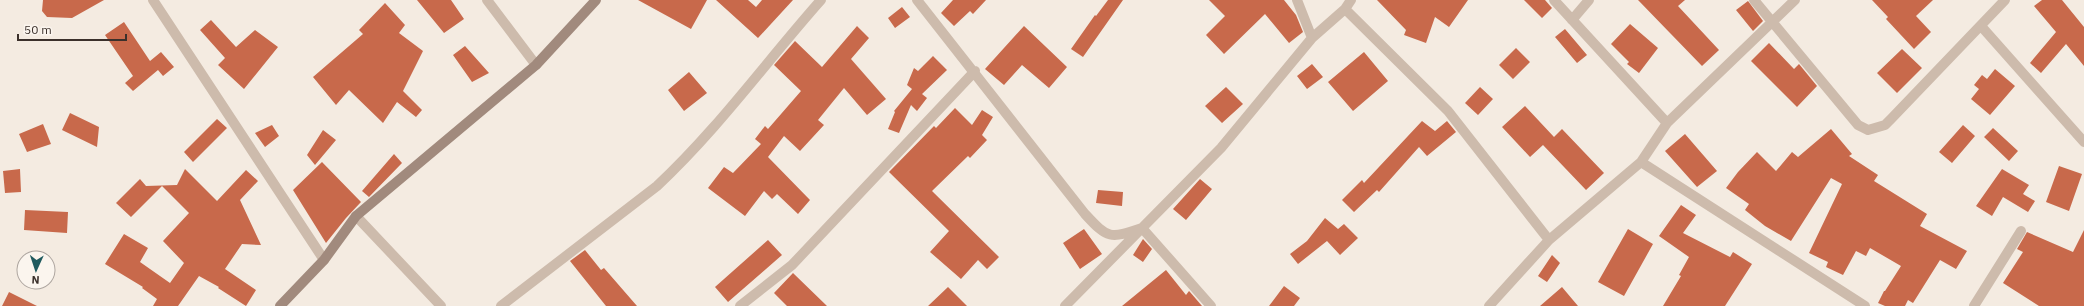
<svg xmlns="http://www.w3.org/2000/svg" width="2084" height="306" font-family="'IBM Plex Sans',sans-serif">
<rect width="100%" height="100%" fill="#f4ebe1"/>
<path fill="#c8694b" d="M43,0H104L72,18L47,17L42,11Z
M417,0H451L464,19L444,33Z
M638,0H707L691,29Z
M716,0H748L756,7L762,0H793L758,38Z
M953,0H986L973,14L970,11L954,26L941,13Z
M1108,0H1123L1083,57L1071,49L1095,15L1096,16Z
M1209,0H1284L1296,15L1303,32L1289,43L1265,14L1224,54L1206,35L1225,16Z
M1377,0H1468L1449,27L1435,17L1426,43L1404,35L1406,30Z
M1524,0H1545L1552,8L1542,18Z
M1638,0H1685L1678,6L1719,50L1702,66Z
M1872,0H1933L1916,16L1931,32L1914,49L1886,19L1888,17Z
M2042,0H2062L2084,27V66L2066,44L2041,73L2030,63L2056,32L2034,6Z
M1748,1L1763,21L1753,31L1736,10Z
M385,3L405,25L399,33L423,51L403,91L422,110L416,117L397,102L383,123L349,90L336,105L313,77L363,34L359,30Z
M902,7L910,17L895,28L888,18Z
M211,20L236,47L255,30L278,47L244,89L218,65L225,58L200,30Z
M124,22L150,61L161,52L174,67L163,76L158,70L133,91L125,83L133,76L105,35Z
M1630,24L1658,48L1639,73L1627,64L1629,62L1611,44Z
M857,26L869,38L851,59L886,99L867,115L844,88L818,120L824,125L800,151L784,136L768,157L810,200L798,214L777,194L772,199L764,191L745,216L708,188L724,167L733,173L761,144L755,139L765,126L768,129L801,91L774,65L795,41L822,67Z
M1024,26L1067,67L1049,88L1022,65L1004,85L985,69Z
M1565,29L1587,55L1577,63L1555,37Z
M1769,43L1794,69L1799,64L1817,86L1797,107L1751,61Z
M465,46L489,73L472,82L453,55Z
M1516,48L1530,62L1513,79L1499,65Z
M1902,49L1922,68L1897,93L1877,73Z
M1364,52L1388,81L1353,111L1328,82Z
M933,56L947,70L922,94L927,98L917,111L911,105L899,133L888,129L895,112L894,111L912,89L907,85L914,68L918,71Z
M1312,64L1323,77L1307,89L1297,76Z
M1995,69L2015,86L1990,115L1971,99L1979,89L1974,85L1982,75L1987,79Z
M689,72L707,93L684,111L668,90Z
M1226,87L1243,104L1222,123L1205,106Z
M1480,87L1493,99L1478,115L1465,103Z
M1525,106L1554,137L1562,129L1604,173L1586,190L1543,145L1530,157L1502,127Z
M955,108L972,125L982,110L993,117L982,135L987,140L970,158L968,156L932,191L999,257L987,269L978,260L961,279L930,252L949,231L889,172L934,126L936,128Z
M70,113L99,127L97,147L62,130Z
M217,119L227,128L193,162L184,152Z
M1422,121L1435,131L1447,121L1456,132L1427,156L1419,147L1379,192L1377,190L1354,212L1342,200L1362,180L1364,183Z
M43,124L51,144L27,152L19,134Z
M272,125L279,136L265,147L255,133Z
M1963,125L1975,136L1952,163L1939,152Z
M1993,128L2018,151L2009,161L1984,137Z
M1831,129L1852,154L1849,156L1878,175L1874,181L1927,214L1920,226L1967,251L1956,269L1940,260L1913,303L1908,300L1905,306H1885L1878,303L1884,291H1885L1901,266L1870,248L1866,256L1856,251L1843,275L1826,267L1828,262L1809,253L1842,184L1831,178L1791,241L1765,226L1745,210L1749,204L1726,188L1738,172L1757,152L1776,171L1792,152L1798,157Z
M323,130L336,140L315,165L307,155Z
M1685,134L1717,171L1697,187L1665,151Z
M394,154L402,163L369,197L362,191Z
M322,162L361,202L346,218L326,243L293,190Z
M2059,166L2082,174L2069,211L2046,202Z
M20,169L21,192L5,193L3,171Z
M185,169L217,201L246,170L258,181L240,200L261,245L242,244L225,269L256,290L246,306L218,288L219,287L199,276L178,306H153L157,299L142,288L143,287L105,264L124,234L148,248L140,262L170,283L184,263L163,241L189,213L162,186L131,217L116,203L140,179L146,186L177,185Z
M2002,169L2029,185L2023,194L2035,201L2028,212L2003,197L1992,216L1976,206Z
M1200,179L1212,189L1186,220L1173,209Z
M1098,190L1123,192L1122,206L1096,203Z
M1681,205L1696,215L1683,233L1730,257L1733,252L1752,264L1725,306H1663L1681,276L1679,275L1689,257L1659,236Z
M25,210L68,212L67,233L24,230Z
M1325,218L1338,229L1344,224L1358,238L1340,255L1327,241L1298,264L1290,254L1307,241Z
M1084,229L1102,254L1080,269L1063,243Z
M1628,229L1653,244L1624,296L1598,282Z
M2084,230V306H2039L2003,283L2023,252L2017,249L2027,232L2073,252Z
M1143,239L1152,249L1143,262L1133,255Z
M768,240L782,255L728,302L715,287Z
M585,250L601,270L604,268L637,306H606L570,261Z
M1552,255L1560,263L1547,282L1538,276Z
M1166,270L1186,295L1189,291L1190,292L1202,306H1122Z
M793,273L827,306H787L774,293Z
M1284,286L1300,298L1294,306H1269Z
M948,287L967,306H928Z
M1562,287L1578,306H1540Z
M9,292L37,306H2Z"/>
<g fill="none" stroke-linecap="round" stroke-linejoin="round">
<path stroke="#cdbbac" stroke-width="10" d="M153,0L324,260
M487,0L536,65
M917,0L1085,214C1108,239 1110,239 1142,228L1211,306
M1297,0L1312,38
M1554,0L1667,123
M1754,0L1858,125L1868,130L1885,125L1891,119L2005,0
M1345,9L1448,111L1549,240
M1572,20L1589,0
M1981,26L2084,142
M1641,162L1865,306
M356,216L441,306
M501,306L657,186C718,129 766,62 821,0
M740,306L792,265L975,71
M1065,306L1221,148L1312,38L1345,9L1351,0
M1489,306L1549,240L1641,162L1667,123L1795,0
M1974,306L2021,231"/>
<path stroke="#a18a7d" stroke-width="10" d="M280,306L324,260L356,216L536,65L596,0"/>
</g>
<g transform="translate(36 270) rotate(183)"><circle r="19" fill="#fbf5ee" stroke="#aea6a0"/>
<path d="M0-3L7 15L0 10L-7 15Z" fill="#1f5a5e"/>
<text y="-6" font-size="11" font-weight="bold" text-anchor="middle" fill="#3b302b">N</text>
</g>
<path d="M18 34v6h108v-6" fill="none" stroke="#3b302b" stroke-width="2"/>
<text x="24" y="34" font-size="12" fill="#3b302b" stroke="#fbf5ee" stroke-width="3" paint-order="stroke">50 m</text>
</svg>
